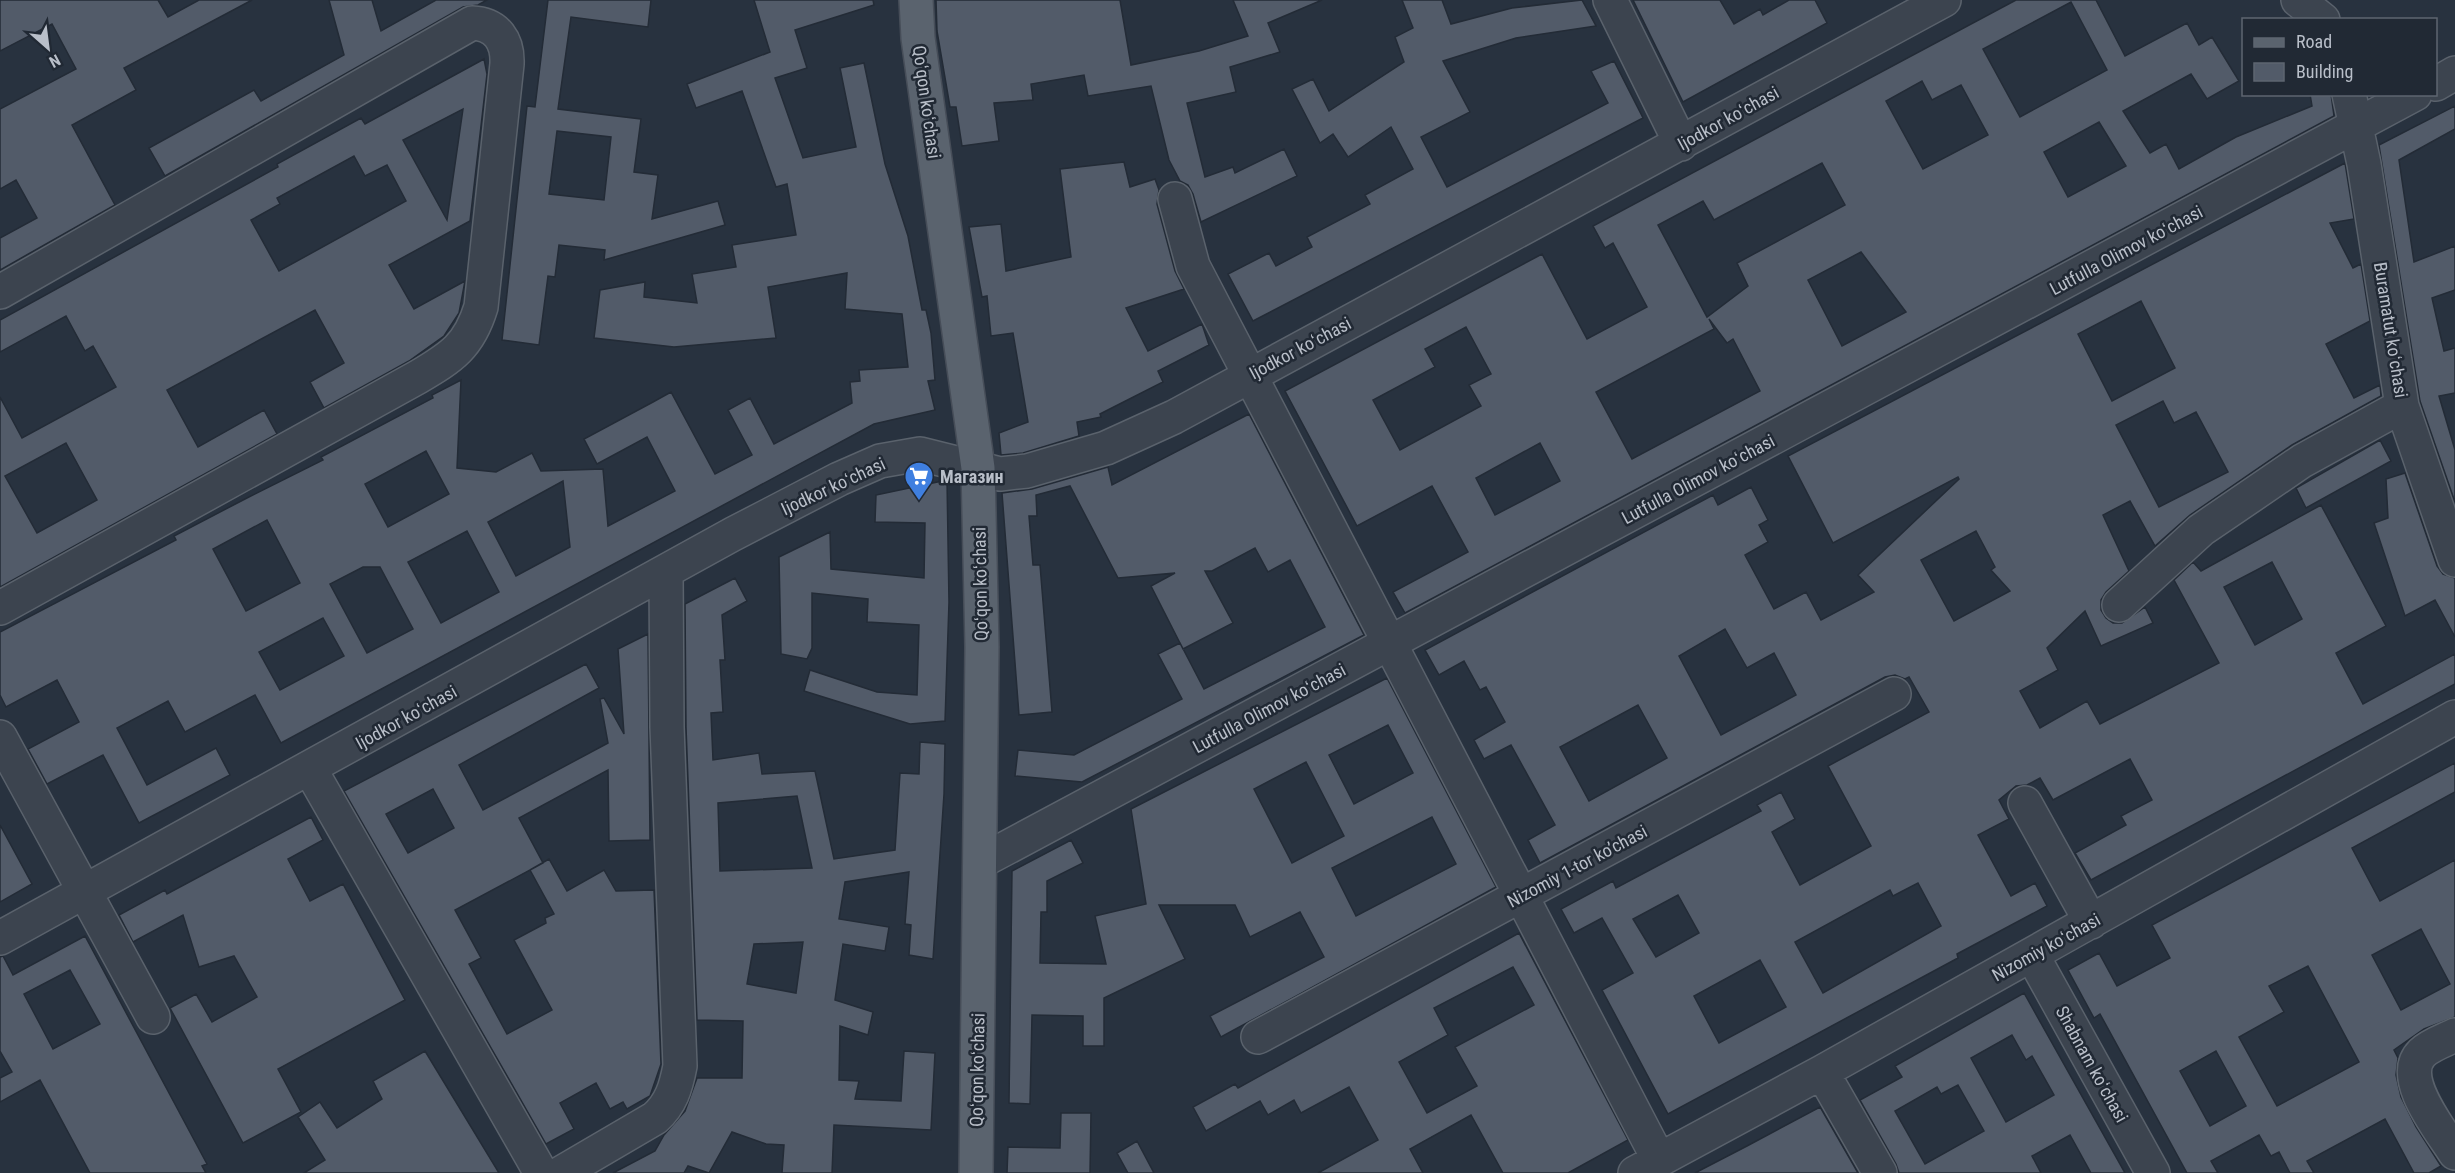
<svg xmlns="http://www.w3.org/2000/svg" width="2455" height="1173" font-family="'Roboto Condensed',sans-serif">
<rect width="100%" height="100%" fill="#28323f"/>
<path fill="#525b69" stroke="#232b36" stroke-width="1.5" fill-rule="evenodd" d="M0,0H158L168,17L199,0H252L124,68L136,90L72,125L115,205L0,270V238L37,218L16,180L0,189V109L76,69L52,24L0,51Z
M329,0H372L381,31L436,0H487L478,5L463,7L165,176L149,148L254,90L261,101L344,55Z
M548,0H651L648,27L571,17L558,109L641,119L634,172L658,175L652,219L718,201L725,225L604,260L605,250L559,245L555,277L548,276L539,345L502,340L527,106L535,107ZM557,131L611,137L604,200L549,194Z
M754,0H873L874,5L795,30L807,68L775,78L803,158L856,147L840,68L864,63L885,164L908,236L922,310H926L931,333L935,380L928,381L935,410L874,424L281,743L255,695L185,732L168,701L117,728L147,785L216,748L230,775L139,823L103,755L47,784L28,749L79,722L57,680L6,707L0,695V632L176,540L174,536L245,499L323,460L321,457L433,398L432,395L461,380L457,468L496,472L532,453L541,471L603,469L608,526L675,491L647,437L597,464L584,439L653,402L671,392L715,474L752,455L728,410L750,398L774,444L852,403L850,382L860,381L859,370L908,367L902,314L845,309L847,273L768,287L776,338L674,347L594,338L600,290L645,282L644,297L697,303L692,274L736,267L732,245L796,235L787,184L776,187L742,91L696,108L687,84L770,52ZM426,451L449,494L388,527L365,484ZM563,481L570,547L516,576L488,522ZM267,520L300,583L246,611L213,549ZM467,531L499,592L441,623L408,562ZM363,567H380L413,629L367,653L330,584ZM323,618L344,656L280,690L259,652Z
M936,0H1120L1131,65L1199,51L1248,36L1233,0H1322L1268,23L1280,52L1230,67L1236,92L1187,103L1205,177L1233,167L1235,173L1284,149L1297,176L1201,222L1193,194L1188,185L1180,181L1169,160L1151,86L1088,96L1084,75L1031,84L1033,100L994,103L999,141L962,146L956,107H950L937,31Z
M1402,0H1442L1451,24L1512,8L1582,0L1596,26L1516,38L1443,61L1470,112L1421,137L1447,187L1608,103L1591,71L1614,61L1643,118L1253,321L1228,274L1269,253L1276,266L1312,247L1307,237L1370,204L1365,195L1413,169L1391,127L1348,157L1333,134L1320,143L1292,89L1313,79L1329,111L1404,62L1395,37L1413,28Z
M1633,0H1720L1734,24L1760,9L1763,15L1789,0H1815L1827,23L1683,102Z
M2016,0H2096L2125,56L2187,23L2199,45L2212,37L2239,81L2207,99L2191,74L2123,111L2150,153L2166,144L2179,169L2236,137L2312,106L2310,94H2331L2334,116L1405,613L1393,592L1468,552L1432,486L1357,526L1285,391L1542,254L1587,339L1647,307L1613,243L1605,248L1593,226ZM2071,2L2107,70L2020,117L1983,49ZM1922,81L1932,100L1961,85L1988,135L1923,169L1886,101ZM2099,122L2126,166L2068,197L2044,152ZM1822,163L1845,205L1737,263L1748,286L1707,317L1658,225L1703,201L1714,220ZM1861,252L1906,312L1842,346L1808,280ZM1709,319L1727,343L1733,339L1760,391L1632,459L1596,392L1714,329ZM1466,327L1491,374L1469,385L1481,406L1400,450L1373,400L1435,367L1425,349ZM1540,443L1560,481L1495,515L1476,478Z
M484,59L487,74L470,221L389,265L414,309L465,281L459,313L444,336L409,361L324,408L310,382L344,363L315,310L167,390L198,447L264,410L277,434L0,587V397L22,438L116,387L93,346L85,351L66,316L0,352V320L278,167L277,164L361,118L365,124ZM463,109L447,220L403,140ZM354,156L365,176L387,165L406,201L279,271L251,220L280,204L277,198ZM66,443L97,500L37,533L5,476Z
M2455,106V129L2399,160L2414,262L2455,246V290L2432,298L2444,351L2455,348V393L2439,396L2455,450V502L2420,401L2379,145Z
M1124,162L1130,187L1155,179L1159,190L1157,204L1175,271L1184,289L1126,308L1148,351L1202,324L1209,345L1158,371L1163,382L1100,414L1101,417L1077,422L1079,436L1023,453L1001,455L999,433L1028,422L1013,333L991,336L987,296L982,297L969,227L1001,224L1006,271L1071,257L1060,169Z
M2345,163L2354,219L2330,223L2353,268L2361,264L2370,321L2326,344L2354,398L2380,385L2381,396L2292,445L2190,515L2155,546L2130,501L2103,515L2129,571L2106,592L2101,600V610L2106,618L2113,623H2122L2145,607L2153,623L2101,646L2085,611L2047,648L2058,670L2020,691L2040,728L2087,701L2100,724L2219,663L2174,580L2193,562L2201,571L2321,505L2386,626L2336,653L2363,704L2455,654V684L2091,880L2075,853L2126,825L2121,816L2152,800L2130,759L2053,800L2040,778L2027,785L2016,786L1999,800L2009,819L1978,835L2011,896L2035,883L2047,906L1957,954L1958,958L1668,1114L1602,990L1633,973L1602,918L1574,933L1561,909L1613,881L1616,888L1661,864L1761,811L1757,805L1781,792L1795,819L1772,832L1800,885L1871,846L1828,766L1929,712L1909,677L1905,679L1895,675L1885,677L1540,863L1528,840L1555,825L1511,745L1484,759L1474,740L1505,722L1486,687L1480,690L1464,661L1439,675L1425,650L1713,495L1718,505L1751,487L1768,520L1759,525L1768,542L1745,555L1774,609L1806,592L1821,620L1874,592L1858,575L1959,479L1958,477L1833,543L1788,456ZM2141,301L2175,368L2112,401L2078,334ZM2163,401L2174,423L2196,412L2228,472L2159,507L2116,425ZM1976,531L1995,567L1991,570L2010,591L1954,621L1921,560ZM2272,562L2302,619L2255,645L2224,587ZM1725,629L1747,668L1774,653L1796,695L1721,735L1679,656ZM1638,705L1667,758L1589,801L1560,747ZM1918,883L1941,926L1823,993L1795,942L1890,890L1893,896ZM1678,895L1699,933L1656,957L1633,919ZM1760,960L1786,1007L1719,1043L1694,996Z
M1249,414L1364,635L1082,782L1015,776L1018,750L1074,755L1182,699L1158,654L1180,643L1204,689L1325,627L1290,560L1268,572L1255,548L1212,571H1205L1233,623L1183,649L1151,586L1175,573L1118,578L1070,486L1036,495L1037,516H1029L1033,565H1040L1052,712L1019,715L1002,493L1032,489L1108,467L1112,485Z
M2380,440L2391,461L2306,508L2296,488Z
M2405,473L2437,566L2443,574L2455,578V637L2435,600L2405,616L2374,523L2388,518L2386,479Z
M947,480L949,602L945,721L910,724L804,691L810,670L877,692L917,695L919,625L867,622L868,599L812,593V648L807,659L781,654L779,557L830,532L831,569L924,578L925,523L875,522L876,495Z
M735,578L747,601L722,615L725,660H720L723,712L711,713L713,760L759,753L762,774L815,771L834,859L895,850L900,773L919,774L920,742L945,744L944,794L933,959L909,955L911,925L905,924L909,872L845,882L839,919L889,927L885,951L843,944L835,1000L873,1012L868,1035L840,1026L839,1080L859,1081L855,1099L901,1101L904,1051L935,1053L931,1130L834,1125L832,1173H782L784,1145L766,1144L732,1132L709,1173L688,1166L684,1173H613L655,1151L664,1135L685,1111L697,1078H742L743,1021L697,1020L686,727L685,604ZM797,796L812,868L720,871L718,803ZM803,942L796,993L747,984L754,944Z
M648,634L650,840L609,841L608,770L519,818L543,863L530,870L549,859L567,891L604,870L616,891L654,890L661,1064L650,1096L627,1109L623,1102L610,1109L596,1083L560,1103L574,1129L546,1144L344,791L586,664L599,688L459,765L483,810L608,743L600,699L604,698L624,734L618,649ZM433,789L454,828L408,853L386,814ZM530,870L554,914L545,918L546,923L514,940L552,1010L507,1034L469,964L481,958L455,910Z
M1387,678L1496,887L1221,1037L1210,1016L1324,957L1300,912L1250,937L1235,905H1159L1185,959L1104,998V1046H1083V1016L1032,1015L1030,1104L1009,1103L1012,871L1071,840L1083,863L1047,881V912H1041L1040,963L1106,964L1095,916L1146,904L1131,809ZM1388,725L1413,773L1354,804L1329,755ZM1306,762L1344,836L1292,863L1254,789ZM1432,817L1456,864L1356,916L1332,868Z
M2455,763V792L2352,848L2380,901L2455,860V1017L2424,1029L2394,1050L2398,1058L2396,1075L2401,1097L2416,1127L2441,1166L2429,1173H2414L2385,1119L2307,1161L2314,1173H2290L2279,1152L2271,1156L2259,1135L2211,1161L2218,1173H2187L2100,1014L2094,1018L2068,970L2099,953L2117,986L2170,958L2152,925ZM2421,929L2450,984L2401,1010L2372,955ZM2308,966L2359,1062L2277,1106L2239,1037L2284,1012L2269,986ZM2216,1051L2246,1106L2210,1126L2180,1071Z
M311,817L323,840L288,859L310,901L343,884L405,1000L278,1069L301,1112L243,1143L170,1008L196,994L212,1022L257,997L234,956L199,967L183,915L133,942L119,915L165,890L167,894Z
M0,825L32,884L0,902Z
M1519,933L1628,1140L1568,1173H1503L1471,1115L1410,1149L1423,1173H1318L1378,1140L1349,1087L1301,1113L1294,1100L1268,1115L1260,1101L1206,1131L1193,1107L1235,1084L1238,1088ZM1513,967L1534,1005L1455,1047L1477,1086L1427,1113L1399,1062L1448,1035L1434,1008Z
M85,936L207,1164L202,1166L206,1173H90L40,1080L0,1102V1078L12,1072L0,1051V957L3,956L13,975ZM70,970L100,1024L53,1049L24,994Z
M2024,993L2125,1173H2091L2070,1135L2032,1156L2041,1173H1899L1896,1164L1860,1100L1902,1077L1895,1066ZM2012,1035L2026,1060L2032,1056L2054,1095L2006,1122L1971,1058ZM1958,1085L1984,1131L1925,1164L1895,1111L1937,1087L1941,1094Z
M425,1051L499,1173H304L325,1160L298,1117L320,1102L337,1128L382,1099L373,1081Z
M1820,1107L1858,1173H1695L1747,1146Z
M1061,1113H1091L1090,1173H1007L1008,1147L1060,1148Z
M1137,1141L1154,1173H1128L1117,1153Z"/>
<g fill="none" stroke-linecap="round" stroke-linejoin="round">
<g stroke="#5a626c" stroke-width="36">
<path id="minor" d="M1610,0L1681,144
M2298,0L2323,20
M2436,84L2455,73
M2349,94L2364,164L2402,406L2455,560
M1175,199L1193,266L1659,1160
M0,292L472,23C497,24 508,41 507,64L481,307C469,346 452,357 418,377L0,608
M2119,605L2201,530L2302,461L2402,406
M0,737L153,1017
M310,769L541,1173
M2025,803L2091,922
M980,862L2415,94
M0,938L733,534L839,479L880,461L920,454L1000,474L1027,471L1106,448L1174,417L1944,0
M2032,955L2153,1173
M2455,1035C2445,1040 2430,1045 2422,1053C2397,1078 2441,1130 2455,1153
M1258,1037L1894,694
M1822,1072L1880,1173
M561,1173L655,1118C671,1104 676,1087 680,1066L667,727L666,571
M1635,1173L1822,1072L2455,717"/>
</g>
<g stroke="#464d58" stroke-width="36">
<path id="major" d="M916,0L918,38L978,468L982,647L976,1173"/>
</g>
<use href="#minor" stroke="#3c444f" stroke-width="33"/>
<use href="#major" stroke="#5a636e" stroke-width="33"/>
</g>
<defs>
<g id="supermarket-pin" transform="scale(1.5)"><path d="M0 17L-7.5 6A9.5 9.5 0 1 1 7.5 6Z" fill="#3f7fe0" stroke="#212934"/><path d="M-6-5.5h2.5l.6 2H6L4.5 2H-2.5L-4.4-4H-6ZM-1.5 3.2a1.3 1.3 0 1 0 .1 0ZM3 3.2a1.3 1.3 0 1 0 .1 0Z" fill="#fff"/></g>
</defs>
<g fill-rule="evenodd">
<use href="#supermarket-pin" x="919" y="476"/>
</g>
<g text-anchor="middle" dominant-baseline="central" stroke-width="5" stroke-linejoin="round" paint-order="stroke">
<g font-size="18" fill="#b9bfc9" stroke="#212934">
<text transform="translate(927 102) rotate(82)">Qoʻqon koʻchasi</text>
<text transform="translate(1728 118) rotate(-29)">Ijodkor koʻchasi</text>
<text transform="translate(2126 250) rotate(-28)">Lutfulla Olimov koʻchasi</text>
<text transform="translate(2391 330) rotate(81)">Buramatut koʻchasi</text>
<text transform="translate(1300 348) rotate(-28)">Ijodkor koʻchasi</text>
<text transform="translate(1698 479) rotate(-28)">Lutfulla Olimov koʻchasi</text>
<text transform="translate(833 486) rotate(-25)">Ijodkor koʻchasi</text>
<text transform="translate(980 584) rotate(-91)">Qoʻqon koʻchasi</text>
<text transform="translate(1269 708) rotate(-28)">Lutfulla Olimov koʻchasi</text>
<text transform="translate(406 717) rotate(-29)">Ijodkor koʻchasi</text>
<text transform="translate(1577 866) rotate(-28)">Nizomiy 1-tor koʼchasi</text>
<text transform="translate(2046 947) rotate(-29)">Nizomiy koʻchasi</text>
<text transform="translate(2092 1064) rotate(61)">Shabnam koʻchasi</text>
<text transform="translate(977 1070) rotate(-89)">Qoʻqon koʻchasi</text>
</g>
<g font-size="18" font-weight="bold" fill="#b9bfc9" stroke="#212934" text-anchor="start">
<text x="940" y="476">Магазин</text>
</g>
</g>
<rect x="2242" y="18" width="195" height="78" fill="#212934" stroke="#5e6570" stroke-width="1.5"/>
<rect x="2254" y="38" width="30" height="9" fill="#5a636e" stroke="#5e6570" stroke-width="1.5"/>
<text x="2296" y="48" font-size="18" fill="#b9bfc9">Road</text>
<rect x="2254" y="63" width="30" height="18" fill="#525b69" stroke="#5e6570" stroke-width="1.5"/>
<text x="2296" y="78" font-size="18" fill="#b9bfc9">Building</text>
<g transform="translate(48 48) rotate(152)" stroke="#212934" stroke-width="4.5" paint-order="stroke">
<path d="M0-4.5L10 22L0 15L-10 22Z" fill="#b9bfc9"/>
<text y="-9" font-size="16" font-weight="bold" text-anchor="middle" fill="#b9bfc9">N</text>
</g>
</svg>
